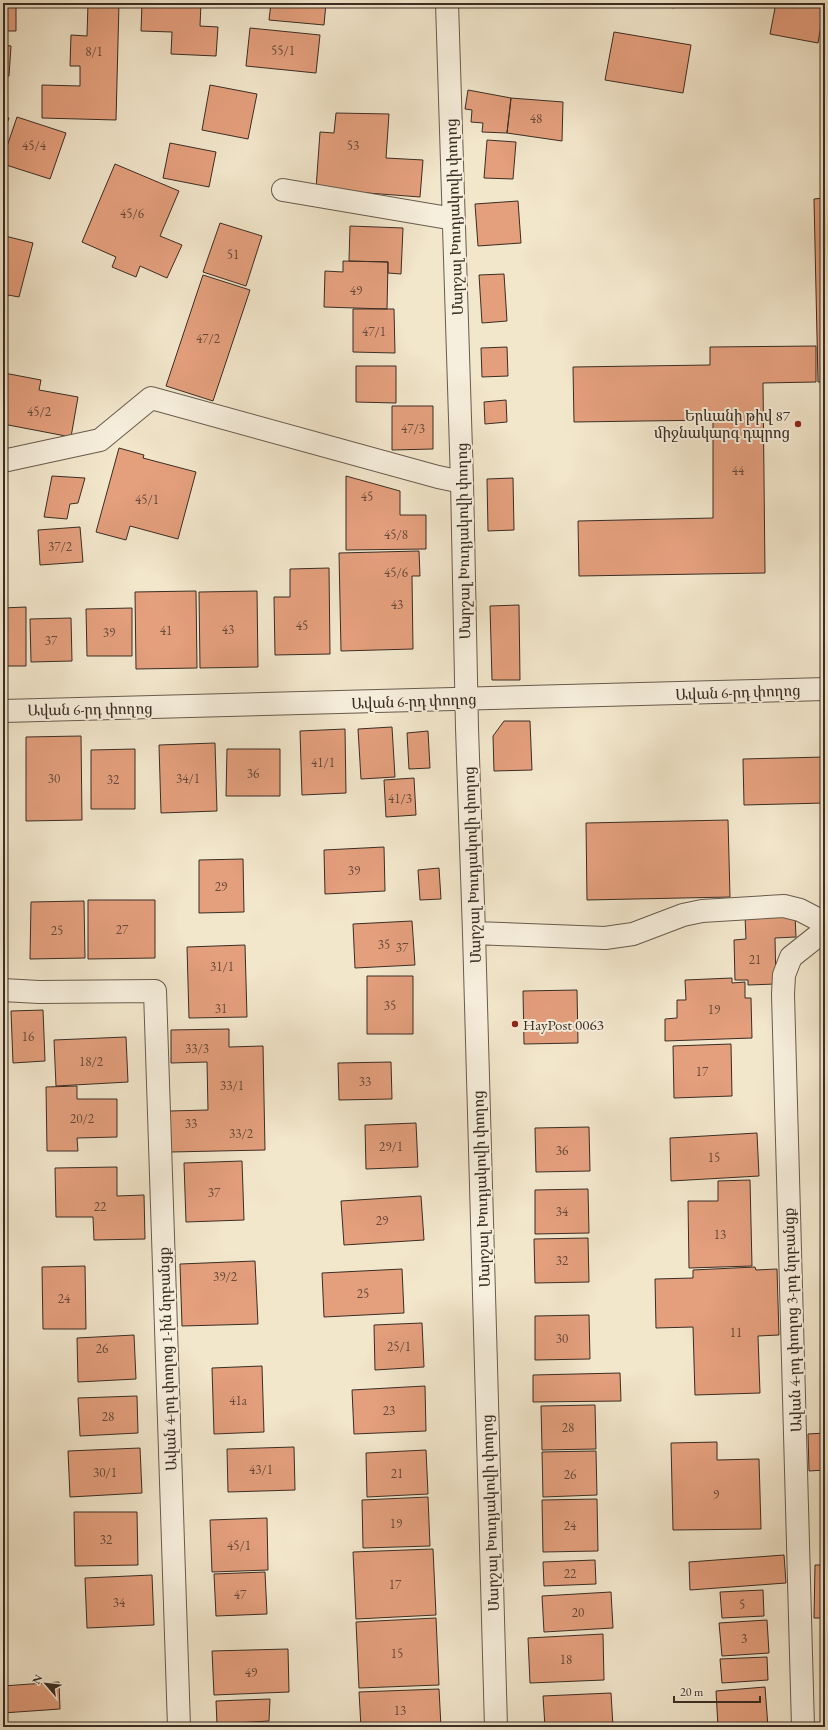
<svg xmlns="http://www.w3.org/2000/svg" width="828" height="1730" font-family="'EB Garamond','Noto Serif Armenian',serif">
<rect width="100%" height="100%" fill="#f2e6cb"/>
<filter id="stains"><feTurbulence type="fractalNoise" baseFrequency=".005" numOctaves="4"/><feColorMatrix values="0 0 0 0 .2 0 0 0 0 .09 0 0 0 0 .02 0 0 0 .5 -.17"/></filter>
<radialGradient id="worn" r=".72"><stop offset=".6" stop-color="#630" stop-opacity="0"/><stop offset="1" stop-color="#630" stop-opacity=".3"/></radialGradient>
<path fill="#e49f7d" stroke="#3a2d24" d="M3,3H16V31H3Z
M88,3H119L116,120L42,118V85L80,86V66H70L71,35L87,36Z
M142,3H201L200,26L218,27L216,56L171,54L172,32L141,31Z
M271,3H326L324,25L269,20Z
M654,3H676L674,8Z
M776,3H825L818,43L770,34Z
M250,28L320,35L316,73L246,66Z
M614,32L691,45L683,93L605,80Z
M3,45L11,46L9,76H3Z
M210,85L257,94L248,139L202,130Z
M468,90L511,98L507,133L482,132L483,123L471,122L472,110L465,109Z
M511,98L563,102L562,141L507,133Z
M336,113L389,114L386,158L423,160L420,197L316,189L320,132L334,133Z
M3,117L9,118L3,134Z
M17,117L66,133L50,179L3,164V158Z
M487,140L516,142L513,179L484,178Z
M170,143L216,152L209,187L163,178Z
M115,164L179,191L160,236L182,245L167,278L140,266L136,277L112,267L116,257L82,242Z
M825,198V382H818L814,199Z
M518,201L521,243L478,246L475,204Z
M220,223L262,236L246,286L203,272Z
M350,226L403,228L401,274L388,273V262L349,261Z
M5,236L33,243L19,297L8,295L5,308L3,307V244Z
M343,261L388,262L387,309L324,307L325,271L343,272Z
M504,274L507,321L482,323L479,275Z
M203,275L250,290L213,401L166,386Z
M353,309H394L395,353L353,352Z
M816,346V382L763,383L765,573L579,576L578,521L713,518V420L574,422L573,367L710,365V347Z
M507,347L508,376L482,377L481,348Z
M356,366H396V403L356,402Z
M4,373L41,380L39,390L78,397L71,437L3,424Z
M506,400L507,422L485,424L484,402Z
M392,406H433V449L392,450Z
M119,448L144,455L143,458L196,472L178,539L130,526L126,540L96,532Z
M52,476L85,478L78,503L70,504L67,519L44,517Z
M346,476L400,491V515H426V549L346,550Z
M513,478L514,530L488,531L487,479Z
M80,527L83,562L40,565L38,530Z
M419,551L420,576H412L413,649L341,651L339,553Z
M329,568L330,654L275,655L274,597H290V569Z
M196,591L197,668L136,669L135,592Z
M257,591L258,667L200,668L199,592Z
M519,605L520,680H492L490,606Z
M26,607V666H3V608Z
M132,608V656H87L86,609Z
M71,618L72,661L31,662L30,619Z
M504,721H530L532,770L494,771L493,736Z
M392,727L395,777L361,779L358,729Z
M345,729L346,793L302,795L300,731Z
M428,731L430,768L409,769L407,733Z
M81,736L82,820L26,821V737Z
M215,743L217,811L161,813L159,745Z
M135,749V809H91V750Z
M227,749H280V796H226Z
M825,757V803L744,805L743,759Z
M414,778L416,815L386,817L384,780Z
M728,820L730,897L587,900L586,823Z
M384,847L385,891L325,894L324,850Z
M243,859L244,912L199,913V860Z
M439,868L441,899L420,900L418,870Z
M88,900H155V958L88,959Z
M84,901L85,958L30,959L31,902Z
M795,915L796,937L775,938L776,984L748,985V980H735L734,940L746,939L745,916Z
M412,921L415,965L355,968L353,924Z
M245,945L247,1017L189,1018L187,947Z
M367,976H413V1034H367Z
M732,978V983L745,982V998H751L752,1038L665,1041V1019L677,1018V1000H686L685,980Z
M577,990L578,1043L524,1044L523,991Z
M43,1010L45,1061L13,1063L11,1011Z
M229,1029V1047L263,1046L265,1150L171,1152L170,1111L208,1110L207,1062L171,1063V1030Z
M126,1037L128,1082L56,1086L54,1040Z
M731,1044L732,1096L674,1098L673,1046Z
M391,1062L392,1099L339,1100L338,1063Z
M77,1086V1099H117V1137L77,1138L78,1151H47L46,1087Z
M416,1123L418,1167L366,1169L365,1125Z
M589,1127L590,1171L536,1172L535,1128Z
M757,1133L759,1176L671,1181L670,1138Z
M242,1161L244,1220L186,1222L184,1163Z
M117,1167V1196L144,1195L145,1239L94,1240L93,1217H56L55,1168Z
M750,1180L752,1266L689,1268L688,1201H718V1181Z
M588,1189L589,1233L535,1234V1190Z
M421,1196L424,1240L344,1245L341,1201Z
M588,1238L589,1282L535,1283L534,1239Z
M255,1261L258,1324L182,1326L180,1264Z
M85,1266L86,1329H43L42,1267Z
M755,1267L756,1270L777,1269L779,1335L758,1336L760,1393L695,1395L693,1327L656,1328L655,1279L693,1278V1270Z
M402,1269L404,1313L324,1317L322,1273Z
M589,1315L590,1359L535,1360V1316Z
M422,1323L424,1367L375,1370L374,1325Z
M134,1335L136,1379L78,1382L77,1338Z
M262,1366L264,1432L214,1434L212,1368Z
M620,1373L621,1401L533,1402V1375Z
M425,1386L426,1431L354,1434L352,1390Z
M137,1396L138,1433L80,1436L78,1398Z
M595,1405L596,1449L542,1450L541,1406Z
M825,1433V1470L809,1471L808,1434Z
M717,1442V1460L759,1459L761,1529L673,1530L671,1443Z
M294,1447L295,1490L228,1492L227,1449Z
M140,1448L142,1493L70,1497L68,1451Z
M426,1450L428,1494L367,1497L366,1453Z
M596,1451L597,1495L543,1497L542,1452Z
M428,1497L430,1546L363,1548L362,1500Z
M597,1499L598,1551L543,1552L542,1500Z
M74,1512H137L138,1565L75,1566Z
M267,1518L268,1570L212,1572L210,1520Z
M433,1549L436,1615L356,1619L353,1552Z
M784,1555L786,1583L690,1590L689,1562Z
M595,1560L596,1584L544,1586L543,1562Z
M815,1565H825V1618H814Z
M265,1572L267,1614L216,1616L214,1574Z
M152,1575L154,1625L87,1628L85,1578Z
M763,1590L764,1616L722,1618L720,1592Z
M611,1592L613,1628L544,1632L542,1596Z
M436,1618L439,1685L359,1688L356,1622Z
M767,1620L769,1653L722,1656L719,1623Z
M603,1634L604,1680L530,1683L528,1638Z
M288,1649L289,1692L214,1695L212,1651Z
M767,1657L768,1680L722,1683L720,1659Z
M59,1682L60,1709L3,1713V1686Z
M765,1687L768,1727H718L716,1691Z
M439,1689L441,1727H361L359,1692Z
M611,1693L613,1727H545L543,1696Z
M270,1699L269,1721L217,1724L216,1701Z"/>
<g fill="none" stroke-linecap="round" stroke-linejoin="round">
<g stroke="#685b4e" stroke-width="24">
<path id="minor" d="M447,3L462,482L467,728L474,933L496,1727
M283,190L454,219
M3,461L100,440L151,398L438,477L462,482
M3,711L825,689
M474,933L605,938L633,934L683,915L702,911L784,906L800,910L825,923
M3,990L39,992L155,991L179,1727
M803,1727L783,994L784,975L791,957L825,930"/>
</g>
<use href="#minor" stroke="#f7efdd" stroke-width="22"/>
</g>
<g fill="#8f2418" stroke="#f7efdd" stroke-width="1.5">
<circle cx="798" cy="424" r="4"/>
<circle cx="515" cy="1024" r="4"/>
</g>
<g text-anchor="middle" dominant-baseline="central" stroke-width="4" stroke-linejoin="round" paint-order="stroke">
<g font-size="13" fill="#644a3a">
<text x="283" y="50">55/1</text>
<text x="94" y="51">8/1</text>
<text x="536" y="118">48</text>
<text x="34" y="145">45/4</text>
<text x="353" y="145">53</text>
<text x="132" y="213">45/6</text>
<text x="233" y="254">51</text>
<text x="356" y="290">49</text>
<text x="374" y="331">47/1</text>
<text x="208" y="338">47/2</text>
<text x="39" y="411">45/2</text>
<text x="413" y="428">47/3</text>
<text x="738" y="470">44</text>
<text x="367" y="496">45</text>
<text x="147" y="499">45/1</text>
<text x="396" y="534">45/8</text>
<text x="60" y="546">37/2</text>
<text x="396" y="572">45/6</text>
<text x="397" y="604">43</text>
<text x="302" y="625">45</text>
<text x="228" y="629">43</text>
<text x="166" y="630">41</text>
<text x="109" y="632">39</text>
<text x="51" y="640">37</text>
<text x="323" y="762">41/1</text>
<text x="253" y="773">36</text>
<text x="54" y="778">30</text>
<text x="188" y="778">34/1</text>
<text x="113" y="779">32</text>
<text x="400" y="798">41/3</text>
<text x="354" y="870">39</text>
<text x="221" y="886">29</text>
<text x="122" y="929">27</text>
<text x="57" y="930">25</text>
<text x="384" y="944">35</text>
<text x="402" y="947">37</text>
<text x="755" y="959">21</text>
<text x="222" y="966">31/1</text>
<text x="390" y="1005">35</text>
<text x="221" y="1008">31</text>
<text x="714" y="1009">19</text>
<text x="28" y="1036">16</text>
<text x="197" y="1048">33/3</text>
<text x="91" y="1061">18/2</text>
<text x="702" y="1071">17</text>
<text x="365" y="1081">33</text>
<text x="232" y="1085">33/1</text>
<text x="82" y="1118">20/2</text>
<text x="191" y="1123">33</text>
<text x="241" y="1133">33/2</text>
<text x="391" y="1146">29/1</text>
<text x="562" y="1150">36</text>
<text x="714" y="1157">15</text>
<text x="214" y="1192">37</text>
<text x="100" y="1206">22</text>
<text x="562" y="1211">34</text>
<text x="382" y="1220">29</text>
<text x="720" y="1234">13</text>
<text x="562" y="1260">32</text>
<text x="225" y="1276">39/2</text>
<text x="363" y="1293">25</text>
<text x="64" y="1298">24</text>
<text x="736" y="1332">11</text>
<text x="562" y="1338">30</text>
<text x="399" y="1346">25/1</text>
<text x="102" y="1348">26</text>
<text x="238" y="1400">41a</text>
<text x="389" y="1410">23</text>
<text x="108" y="1416">28</text>
<text x="568" y="1427">28</text>
<text x="261" y="1469">43/1</text>
<text x="105" y="1472">30/1</text>
<text x="397" y="1473">21</text>
<text x="570" y="1474">26</text>
<text x="716" y="1494">9</text>
<text x="396" y="1523">19</text>
<text x="570" y="1525">24</text>
<text x="106" y="1539">32</text>
<text x="239" y="1545">45/1</text>
<text x="570" y="1573">22</text>
<text x="395" y="1584">17</text>
<text x="240" y="1594">47</text>
<text x="119" y="1602">34</text>
<text x="742" y="1604">5</text>
<text x="578" y="1612">20</text>
<text x="744" y="1638">3</text>
<text x="397" y="1653">15</text>
<text x="566" y="1659">18</text>
<text x="251" y="1672">49</text>
<text x="400" y="1710">13</text>
</g>
<g font-size="15" fill="#3a2d24" stroke="#f7efdd">
<text transform="translate(454 217) rotate(-92)">Մարշալ Խուդյակովի փողոց</text>
<text transform="translate(463 541) rotate(-91)">Մարշալ Խուդյակովի փողոց</text>
<text transform="translate(738 692) rotate(-2)">Ավան 6-րդ փողոց</text>
<text transform="translate(414 701) rotate(-2)">Ավան 6-րդ փողոց</text>
<text transform="translate(90 709) rotate(-1)">Ավան 6-րդ փողոց</text>
<text transform="translate(472 865) rotate(-92)">Մարշալ Խուդյակովի փողոց</text>
<text transform="translate(481 1189) rotate(-92)">Մարշալ Խուդյակովի փողոց</text>
<text transform="translate(792 1320) rotate(-92)">Ավան 4-րդ փողոց 3-րդ նրբանցք</text>
<text transform="translate(167 1359) rotate(-92)">Ավան 4-րդ փողոց 1-ին նրբանցք</text>
<text transform="translate(490 1513) rotate(-92)">Մարշալ Խուդյակովի փողոց</text>
</g>
<g font-size="15" fill="#3a2d24" stroke="#f7efdd" text-anchor="end">
<text x="790" y="415">Երևանի թիվ 87<tspan x="790" dy="17">միջնակարգ դպրոց</tspan></text>
<text x="523" y="1024" text-anchor="start">HayPost 0063</text>
</g>
</g>
<rect width="828" height="1730" fill="none" stroke="#f2e6cb" stroke-width="16"/>
<rect x="4" y="4" width="820" height="1722" fill="none" stroke="#3a2d24" stroke-width="2"/>
<rect x="8" y="8" width="812" height="1714" fill="none" stroke="#3a2d24"/>
<g transform="translate(46 1684) rotate(298)" stroke="#f7efdd" stroke-width="3" paint-order="stroke">
<path d="M0-3L7 15L0 10L-7 15Z" fill="#3a2d24"/>
<text y="-6" font-size="11" font-weight="bold" text-anchor="middle" fill="#3a2d24">N</text>
</g>
<path d="M674 1696v6h86v-6" fill="none" stroke="#3a2d24" stroke-width="2"/>
<text x="680" y="1696" font-size="12" fill="#3a2d24" stroke="#f7efdd" stroke-width="3" paint-order="stroke">20 m</text>
<rect width="100%" height="100%" filter="url(#stains)"/>
<rect width="100%" height="100%" fill="url(#worn)"/>
</svg>
